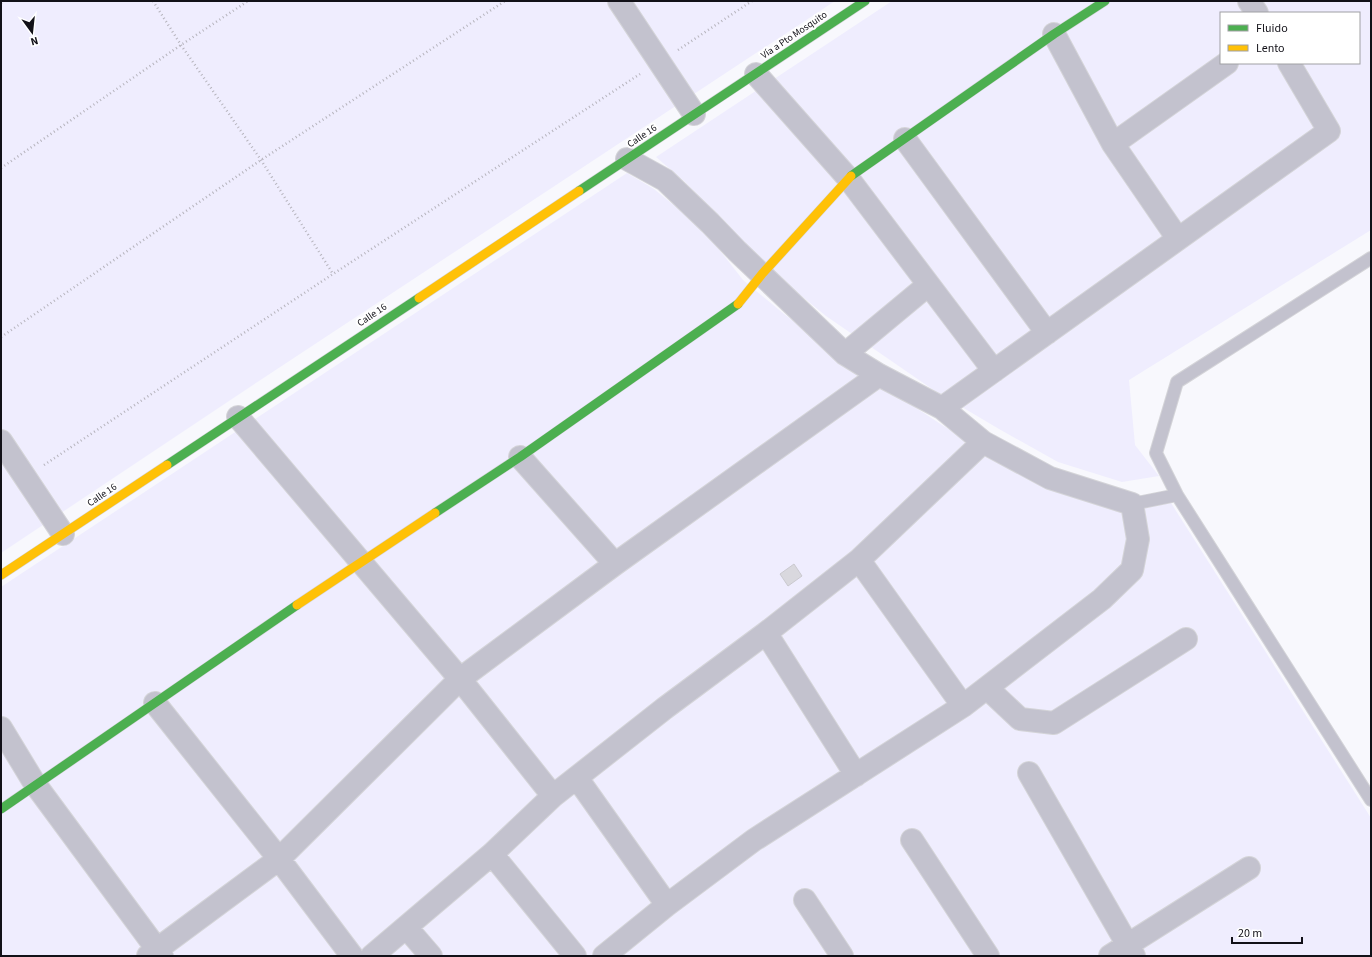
<svg xmlns="http://www.w3.org/2000/svg" width="1372" height="957" font-family="'Source Sans 3',sans-serif">
<rect width="100%" height="100%" fill="#f8f8fd"/>
<path fill="#efedfe" fill-rule="evenodd" d="M1,1H835L259,381L1,553Z
M892,1H1371V230L1129,380L1135,445L1159,476L1122,482L1058,462L999,429L935,391L826,316L767,268L743,242L684,181L656,157ZM1221,13H1359V63H1221Z
M627,173L654,189L687,216L718,248L743,280L784,314L857,369L942,425L1049,489L1136,509L1171,503L1371,818V956H1V587Z"/>
<path fill="#d9d8de" stroke="#cac9cf" d="M794,564L802,576L788,586L780,574Z"/>
<g fill="none" stroke-linecap="round" stroke-linejoin="round">
<g stroke="#d4d4d8" stroke-width="14">
<path id="lane" d="M1371,258L1177,382L1156,453L1177,495L1371,800
M1132,504L1177,495"/>
</g>
<g stroke="#d4d4d8" stroke-width="24">
<path id="street" d="M619,1L694,114
M1249,1L1257,13
M1054,34L1113,144L1178,239
M756,74L848,178L994,371
M905,139L1047,333
M1113,144L1227,63
M845,354L928,285
M942,408L1329,131L1289,63
M238,417L460,679L553,796
M1,441L63,534
M520,457L615,564
M859,560L963,706
M766,633L856,775
M987,688L1020,719L1054,723L1186,639
M155,703L279,859L352,956
M1,728L35,784L162,956
M1029,773L1134,956
M577,778L667,905
M912,840L988,956
M492,854L575,956
M805,900L842,956
M406,927L431,956
M148,956L279,859L460,679L615,564L879,375
M372,956L492,854L553,796L665,708L766,633L859,560L983,442
M604,956L667,905L754,840L963,706L1102,599L1132,570L1138,539L1132,504L1050,478L983,442L942,408L879,375L845,354L737,251L710,223L665,180L627,159
M1110,956L1249,868"/>
</g>
<g stroke="#d4d4d8" stroke-width="10">
<path id="fast" d="M851,176L1054,34L1105,1
M579,191L865,1
M167,465L419,298
M435,513L520,457L738,304
M1,809L297,605"/>
</g>
<g stroke="#d4d4d8" stroke-width="10">
<path id="slow" d="M419,298L579,191
M738,304L762,274L851,176
M1,575L167,465
M297,605L435,513"/>
</g>
<path stroke="#b6b4bd" stroke-width="2.5" stroke-dasharray="1 3" stroke-linecap="butt" d="M153,1L181,45L261,160L333,274
M1,3L4,1
M678,50L752,1
M1,168L181,45L248,1
M1,337L261,160L505,1
M44,465L333,274L640,74"/>
<use href="#lane" stroke="#c3c2ce" stroke-width="12"/>
<use href="#street" stroke="#c3c2ce" stroke-width="22"/>
<use href="#fast" stroke="#4caf50" stroke-width="9"/>
<use href="#slow" stroke="#ffc107" stroke-width="9"/>
</g>
<g text-anchor="middle" dominant-baseline="central" stroke-width="4" stroke-linejoin="round" paint-order="stroke">
<g font-size="10" fill="#121118" stroke="#fff">
<text transform="translate(794 35) rotate(-34)">Vía a Pto Mosquito</text>
<text transform="translate(642 136) rotate(-34)">Calle 16</text>
<text transform="translate(372 315) rotate(-34)">Calle 16</text>
<text transform="translate(102 495) rotate(-34)">Calle 16</text>
</g>
</g>
<rect width="1372" height="957" fill="none" stroke="#121118" stroke-width="4"/>
<rect x="1220" y="12" width="140" height="52" fill="#ffffff" stroke="#a0a0a3"/>
<rect x="1228" y="25" width="20" height="6" fill="#4caf50" stroke="#a0a0a3"/>
<text x="1256" y="32" font-size="12" fill="#121118">Fluido</text>
<rect x="1228" y="45" width="20" height="6" fill="#ffc107" stroke="#a0a0a3"/>
<text x="1256" y="52" font-size="12" fill="#121118">Lento</text>
<g transform="translate(32 32) rotate(165)" stroke="#ffffff" stroke-width="3" paint-order="stroke">
<path d="M0-3L7 15L0 10L-7 15Z" fill="#121118"/>
<text y="-6" font-size="11" font-weight="bold" text-anchor="middle" fill="#121118">N</text>
</g>
<path d="M1232 937v6h70v-6" fill="none" stroke="#121118" stroke-width="2"/>
<text x="1238" y="937" font-size="12" fill="#121118" stroke="#ffffff" stroke-width="3" paint-order="stroke">20 m</text>
</svg>
